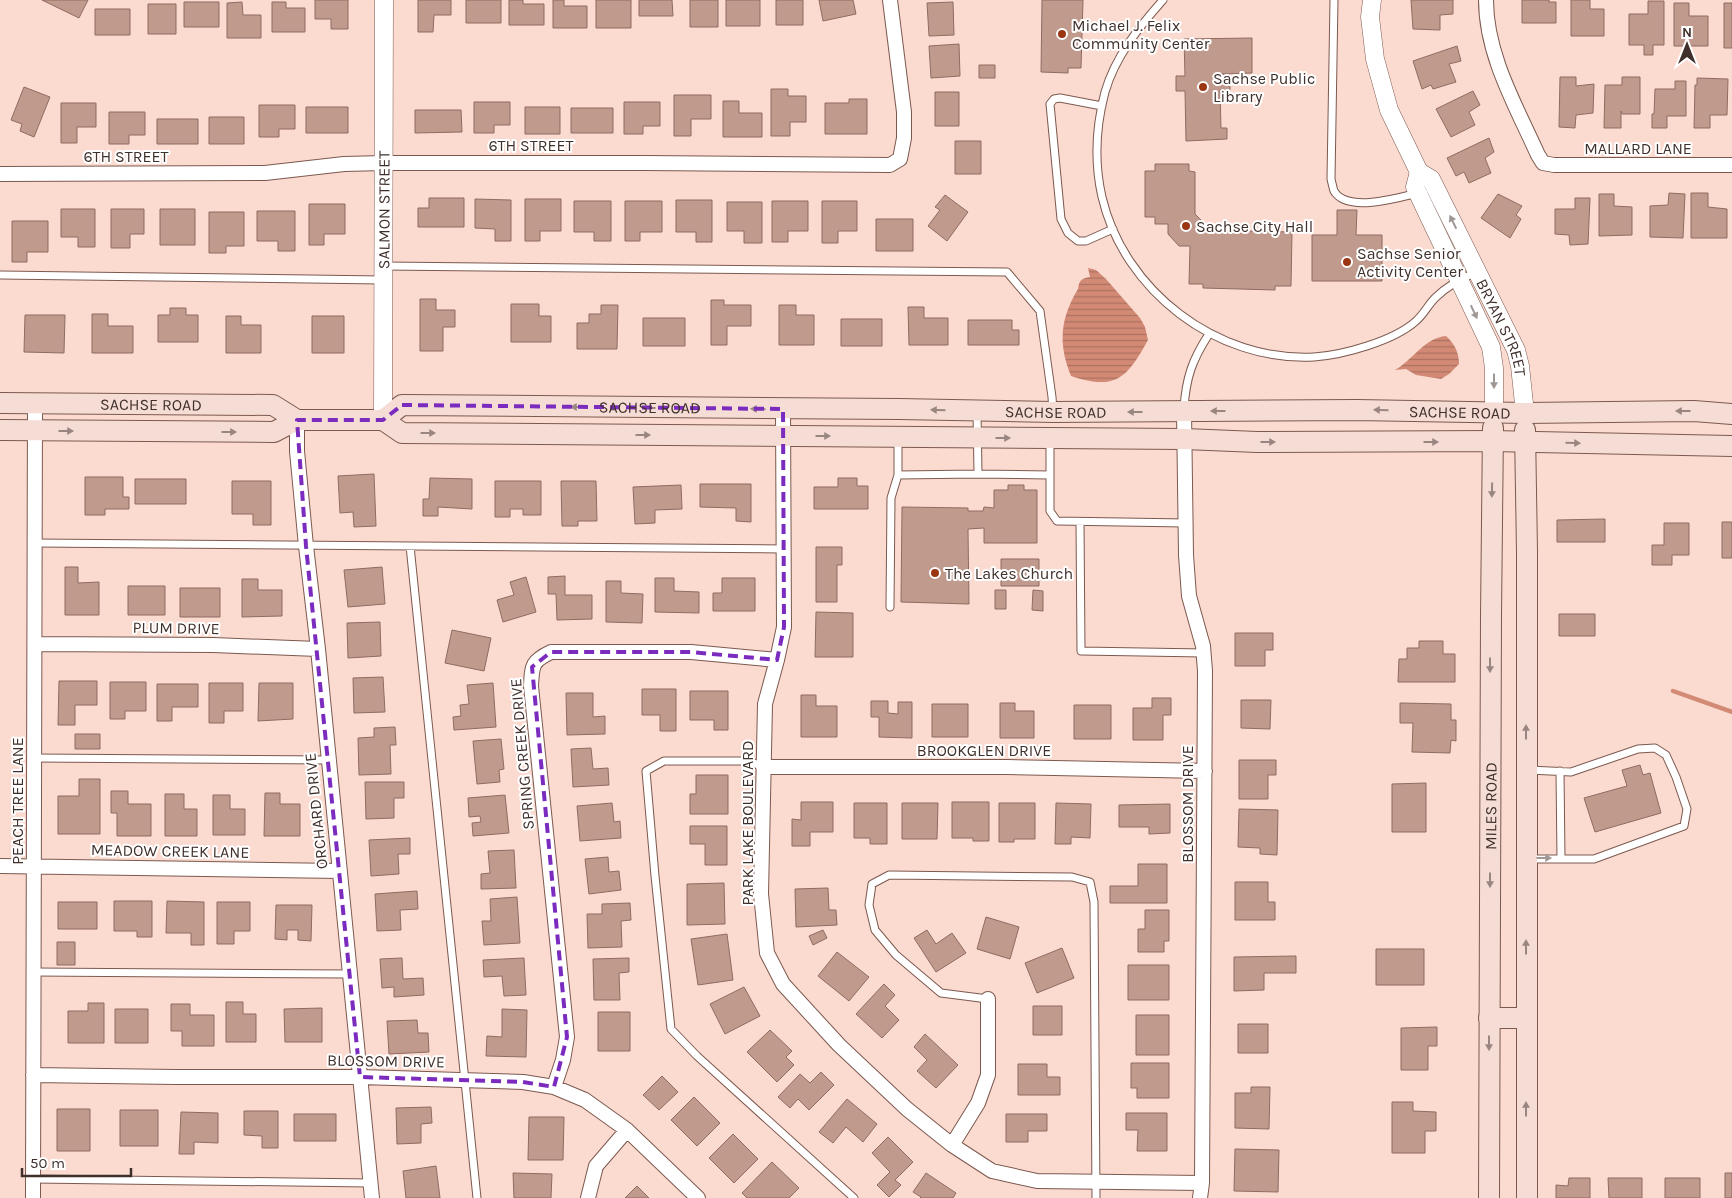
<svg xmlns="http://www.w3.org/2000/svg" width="1732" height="1198" font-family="Karla,sans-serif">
<defs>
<pattern id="water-rules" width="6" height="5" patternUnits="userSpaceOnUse" patternTransform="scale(1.25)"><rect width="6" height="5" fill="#d28a75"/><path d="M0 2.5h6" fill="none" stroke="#ac7160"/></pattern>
</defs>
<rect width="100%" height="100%" fill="#fbdad0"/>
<path fill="url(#water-rules)" d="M1088,268L1096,270L1106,279L1140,318L1145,327L1148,340C1127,378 1116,391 1071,376C1058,344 1060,319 1078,289C1079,281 1081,278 1090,277Z
M1446,336C1455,344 1459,353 1459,364L1449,374L1441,379L1416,375L1406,369L1395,370C1413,360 1424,338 1446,336Z"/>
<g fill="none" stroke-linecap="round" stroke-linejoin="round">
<path stroke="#d28a75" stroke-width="4.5" d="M1673,691L1732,712"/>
</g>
<path fill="#c19a8e" stroke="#8f6b60" d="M42,0H88L79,18Z
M315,0H348V29H331V19H315Z
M418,0H451V15H434L433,32H418Z
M466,0H501V23H466Z
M509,0H523V4H544V25H509Z
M553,0H564V6H587V28H553Z
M596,0H631V28H596Z
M639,0H672L673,16H639Z
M690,0H718V27H690Z
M726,0H760V26H726Z
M776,0H803V25H776Z
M819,0H853L856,14L823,21Z
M1042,0H1083L1081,68H1068V73L1041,72Z
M1411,0H1453V14L1440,15V30L1413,29Z
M1522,0H1549V2H1556V23H1522Z
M1571,0H1590V9H1604V36H1571Z
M1648,1H1664V45H1653V55H1644V45H1629V14H1648Z
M184,2H219V27H184Z
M242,2L243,15H261V38H227V3Z
M272,2H286V8H305V32H272Z
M953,2L954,35L929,36L927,3Z
M1674,3H1689V16H1708V46H1674Z
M1724,3H1732V48H1724Z
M148,4H176V34H148Z
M95,9H130V35H95Z
M1252,38V73L1220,74L1230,75V90H1220L1221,128H1227V139L1186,141L1185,91H1176V76H1185L1184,39Z
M959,44L960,76L931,78L929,46Z
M1457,46L1461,61L1449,64L1456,82L1433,89L1431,85L1422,89L1413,61Z
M979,65H995V78H979Z
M1560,77H1576V86L1594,84L1593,113L1576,115L1575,128L1559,127Z
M1622,77H1640V114H1622L1621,111V128H1604L1605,85H1622Z
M1697,78L1728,79L1727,115H1710V128H1694L1695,85H1697Z
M1675,81H1686V116H1667V128H1652V114H1654L1655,89H1675Z
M24,87L50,97L34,137L20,131L22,124L11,120Z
M771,89H788V96H806V122H790V136H771Z
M1473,91L1480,105L1469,112L1475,125L1451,137L1436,109Z
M935,92H959V126H935Z
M674,95H711V119H691V136H674Z
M849,99H867V134H825V103H849Z
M723,101H739V113H762V137H723Z
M474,102H510V125H494V133H474Z
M624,102H660V126H643V134H624Z
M61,103H96V127H77V143H61Z
M259,105H295V129H279V137H259Z
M306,107H348V133H306Z
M525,107H560V134H525Z
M571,108H613V133H571Z
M415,110H461L462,132L415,133Z
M109,112H145V135H129V144H109Z
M209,117H244V144H209Z
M157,119H198V144H157Z
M1489,138L1494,152L1485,158L1491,173L1469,183L1464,172L1456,176L1447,158Z
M955,141H981V174H955Z
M1155,164H1189V171L1195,172V214L1203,222L1202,230L1292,232L1291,286H1275V290L1203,288V284H1189L1190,246H1179L1168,234V224H1155V217H1145V171H1155Z
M1669,193L1685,194L1683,238L1650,237V206L1668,205Z
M1691,193H1708V207L1727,209V238H1691Z
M1498,194L1522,206L1516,215L1521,219L1510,238L1481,218Z
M1599,194H1614V206L1632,207V235L1599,236Z
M945,195L968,212L947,241L928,226L940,210L935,207Z
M429,198H464V227H418V208H429Z
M1575,198H1590L1588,244L1570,245L1569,235L1555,234V209H1575Z
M475,199L511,200V241H495V229L475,228Z
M525,199H561V231H540V241H525Z
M676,200H712V242H696V232H676Z
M574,201H611V241H594V232H574Z
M625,201H662V232H640V241H625Z
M772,201H808V231H788V242H772Z
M822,201H857V231H838V243H822Z
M727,202H762V243H744V231H727Z
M309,204H345V234H324V245H309Z
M61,209H95V247H78V237H61Z
M111,209H144V234H130V248H111Z
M160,209H195V245H160Z
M1337,210H1357L1356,235H1382V281H1312V235H1337Z
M257,211H295V251H278V241H257Z
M209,212H244V246H226V253H209Z
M876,219H913V251H876Z
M12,221H48V252H27V262H12Z
M420,299H436V310H455V327H443V351H420Z
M711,300H724V305H751V326H727V345H711Z
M511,304H539V316H551V342H511Z
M601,305H618L617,349H577V323H589V314H601Z
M779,305H796V315H814V345H779Z
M908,307H924V318H948V345H909Z
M170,308H186V315H198V342H158V315H170Z
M92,314H108V326H133V353H92Z
M25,315H65L64,353L24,352Z
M226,316H241V325H261V353H226Z
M312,316H344V353H312Z
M643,318H685V346H643Z
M841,319H882V346H841Z
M968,320H1012V330H1019V345H968Z
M374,474L376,526L354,527L353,512L340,513L338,476Z
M85,477H123V497H129V509H105V515H85Z
M430,478L472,479V509L438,507V516H423V499H429Z
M838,478H857V486H868V509H814V487H838Z
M135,479H186V504H135Z
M232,481H271V525H253V514H232Z
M495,481H541V515H523V509H510V517H495Z
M561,481H596L597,521H578V526H562Z
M700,484H751V522L736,521V508L700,507Z
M681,485L682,509L655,510V523L635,524L633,487Z
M1008,485H1024V490H1037V543H984V528L968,529L969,604L901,602L902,507L968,508V511H983L984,507L994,508V490H1008Z
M1605,519V542H1557V520Z
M1722,522H1732V558H1722Z
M1664,523H1689V555H1672V565H1652V545H1664Z
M816,547H842V565H837V602H816Z
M1001,559H1039V586H1001Z
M65,567H78V583L99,582V615H65Z
M382,567L385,604L348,607L344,570Z
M565,576V595H592V619L557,620L556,594H548V577Z
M526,577L536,612L503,622L497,600L514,595L510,582Z
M655,578H674V591L699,592V613L655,612Z
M722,578H755V611H713V593H722Z
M242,579H258V590H282V616L242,617Z
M606,581H621V593L643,594L642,623L606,622Z
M128,586H165V615H128Z
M180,588H220V617H180Z
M995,590H1006V609H995Z
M1033,590L1043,591V611L1032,610Z
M816,612L853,613V657H815Z
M1559,614H1595V636H1559Z
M380,622L381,656L348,658L347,623Z
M452,630L491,638L484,671L445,663Z
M1235,633H1273V650H1265V666H1235Z
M1419,641H1443V654H1455V682H1398L1399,659H1407V648H1419Z
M383,677L385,712L354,713L353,678Z
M59,681H97V705H75V725H58Z
M110,682H146V711H125V719H110Z
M209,683H243V711H224V723H209Z
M259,683H293V719L258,721Z
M493,683L496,727L454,730L453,717L461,716L460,705L469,704L467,685Z
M157,684H198V707H172V721H157Z
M642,689H676V731H660V715H642Z
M690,691H728V730H714V720H690Z
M566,693H593V717L605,716V734L567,735Z
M801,695H816V706H837V737H801Z
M1152,698H1171V715H1163V740H1133V708H1152Z
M1241,700H1271L1270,729L1241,728Z
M871,701H888V713L898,714V702H912V738L879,737V717H871Z
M1000,703H1015V711H1034V738H1000Z
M1400,703L1451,704V720H1456V741L1451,740L1450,753L1412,752L1413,723H1400Z
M932,704H968V737H932Z
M1074,705H1111V739H1074Z
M395,727L396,745H390L391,774L359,775L358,738L374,737V728Z
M75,734H100V749H75Z
M501,739L504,769L499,770L500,782L477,784L473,741Z
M591,748L593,769L608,768L609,785L573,787L571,749Z
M1239,760H1276V775H1268V799H1239Z
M1640,765L1643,775L1650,773L1661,813L1595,832L1584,798L1627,786L1622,770Z
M696,775H728V814H690V794H696Z
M79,779H100V834H58V796H79Z
M365,782H404V798H394V818L366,819Z
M1426,783V832H1392V784Z
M111,791H128V804H151V836H117V813H111Z
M265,793H280V804H300V836H264Z
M165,794H184V809H197V836H165Z
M213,795H230V809H245V835H213Z
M505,795L509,833L473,836L472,823L481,822L480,816L469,817L468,798Z
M801,802H833V832H810V846H792V819L801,820Z
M952,802H989V841H973V838H952Z
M612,803L614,822L620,821L621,838L580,841L577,806Z
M854,803H887V844H870V838H854Z
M902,803H938L937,839H902Z
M999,803H1035V839H1014V842H999Z
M1056,803L1091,804L1090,838L1071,837V844H1055Z
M1170,804V833L1149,834V827H1119V805Z
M1239,809L1278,810L1277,855L1260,854V848L1238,847Z
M690,826H727V865H705V844H690Z
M410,838V854H398L399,874L371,876L369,840Z
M514,850L516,888L481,889V874L490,873L488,851Z
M608,857L609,872L619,871L621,890L589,894L585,859Z
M1138,864H1167V903H1110V886H1138Z
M1235,882H1268V902H1275V920H1235Z
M724,883L725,924L687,925V884Z
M828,888L829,910H836L837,925L796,927L795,889Z
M417,891L418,909L400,910L401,930L377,931L375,894Z
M517,897L520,943L484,945L482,921H491L490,899Z
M114,901H152V937H137V931H114Z
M167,901L204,902V945H191V933H166Z
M58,902H97V929H58Z
M217,902H250V931H234V944H217Z
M630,903L631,920L621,921L622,947L588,948L587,914H602V904Z
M276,905H312L311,941L298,940V930H287V940L275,939Z
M1145,910H1169V941H1164V952H1138V929H1145Z
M986,917L1019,927L1010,959L977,949Z
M823,930L827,938L813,945L809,936Z
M927,930L936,944L952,933L966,953L936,972L914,938Z
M727,934L733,980L698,985L691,939Z
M57,942H75V965H57Z
M1062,948L1074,978L1037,993L1025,963Z
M1376,949H1424V985H1376Z
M837,952L869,977L849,1001L818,976Z
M1296,956V973H1264V990L1234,991V957Z
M402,958L403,979L423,978L424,995L394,997V987L382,988L380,959Z
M524,958L526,995L504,996L502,976L484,977L483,960Z
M629,958V972L619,973L620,1000H594L593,959Z
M1128,965H1169V1000H1128Z
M884,984L895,995L885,1006L899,1020L882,1038L856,1014Z
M744,987L760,1016L725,1034L710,1004Z
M226,1002H243V1014H256V1042H226Z
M88,1003H104V1043H68V1011H88Z
M171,1004H190V1015H214V1046H182V1031H171Z
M1033,1006H1062V1035H1033Z
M322,1008V1042H285L284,1009Z
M115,1009H148V1043H115Z
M502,1009L527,1010L526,1057L486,1056L487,1036L502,1037Z
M598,1012H630V1051H598Z
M1136,1015H1169V1055H1136Z
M417,1020L418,1033H428L429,1052L389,1054L387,1021Z
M1238,1024H1268V1053H1238Z
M1437,1027V1046H1428V1070H1401V1028Z
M770,1030L792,1051L786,1057L794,1065L777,1082L747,1052Z
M925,1034L958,1065L936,1088L917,1071L927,1060L914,1047Z
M1131,1063H1169V1098H1137V1088H1131Z
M1018,1064H1047V1077H1060V1095H1018Z
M821,1072L834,1085L809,1110L798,1099L790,1108L778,1097L800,1074L810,1083Z
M662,1076L678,1092L659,1110L643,1095Z
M1251,1087H1270L1269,1129L1235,1128V1093H1251Z
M694,1097L720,1123L697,1146L671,1120Z
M847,1099L877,1124L863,1142L846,1127L833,1143L819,1132Z
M1392,1102H1413V1111L1436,1112V1131H1425V1153H1392Z
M431,1107L432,1123L421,1124V1143L397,1144L396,1108Z
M57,1109H90V1151H57Z
M120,1110H158V1146H120Z
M244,1111H278V1148H262V1136L244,1135Z
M181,1112L218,1113V1143L194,1142V1154H179Z
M1126,1113H1167V1151H1137L1138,1130H1126Z
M294,1114H336V1141H294Z
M1006,1114H1047V1131H1028V1142H1006Z
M529,1117H564L563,1160H528Z
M733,1134L758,1159L734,1183L709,1158Z
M888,1137L913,1162L895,1180L901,1185L889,1197L877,1185L890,1172L872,1153Z
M1235,1149L1279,1150L1278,1192L1234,1191Z
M772,1162L799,1188L789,1198H747L742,1193Z
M436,1166L440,1198H406L403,1171Z
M513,1173L552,1174L551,1198H514Z
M926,1173L956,1193L953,1198H920L921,1197L913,1192Z
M1725,1173H1732V1198H1725Z
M1569,1178H1590V1198H1556V1185L1568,1186Z
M1608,1178H1642V1198H1609Z
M1665,1178H1700V1198H1665Z
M637,1186L649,1198H625Z"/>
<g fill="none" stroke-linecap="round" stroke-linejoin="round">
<g stroke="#7c594e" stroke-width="9">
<path id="service" d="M1163,0C1139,27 1115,57 1105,92C1096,126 1094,162 1102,197C1124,291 1217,362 1314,357C1343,355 1394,341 1416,321C1424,314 1428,305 1435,298C1447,286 1462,278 1477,272
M1334,0L1331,179C1332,183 1333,188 1334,191C1347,213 1398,198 1418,193
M1102,106L1060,98L1054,99L1050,104L1061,219L1068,233L1078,241H1086L1113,229
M383,266L1007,272L1040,311L1052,397L1053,412
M0,275L382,280
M1184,408C1186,378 1192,360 1209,334
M1050,439V511L1057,521L1186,523
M978,474L1050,475
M898,475L978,474L977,412
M1080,522L1081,651L1204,653
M35,543L784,549
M410,546L477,1198
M890,607L891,498L898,475V437
M34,758L329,760
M763,767L749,761H664L646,771L655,876L671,1029L697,1056L854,1198
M1529,770L1571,772L1638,749L1655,748L1666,755L1676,777L1687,809L1684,826L1594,859H1530
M1560,771L1561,859
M34,972L350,974
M988,999L941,993L896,955L875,930L869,905L872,884L889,875L1072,877L1090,882L1094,902L1096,1198
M33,1179L370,1183"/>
</g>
<g stroke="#7c594e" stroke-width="16">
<path id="minor" d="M1486,0C1486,55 1516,106 1538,155L1543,163L1554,165H1732
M0,174L265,173L344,164L384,163H644L890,165L900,159L904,138V112L890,0
M783,409L784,627L777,660L765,704L761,894L767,953L783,984L839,1045L907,1109L952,1145L992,1171L1037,1181L1202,1183
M1184,411L1186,555L1189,596L1203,646L1205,671L1202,1183L1200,1198
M297,420V451L306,546L318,649L372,1198
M35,644L213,645L318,649
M763,767H1007L1205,771
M0,866L340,871
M33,1075L176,1077H360L523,1082L554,1087L585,1100L627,1130L698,1198
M554,1087L563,1060L567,1037L531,686C532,665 532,661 551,652H691L777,660
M952,1145L978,1103L988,1075V999
M33,1198L35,403
M588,1198L596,1166L627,1130"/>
</g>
<g stroke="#7c594e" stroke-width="19">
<g id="tertiary">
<path id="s1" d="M1372,0L1370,17L1375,59L1389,110L1419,172L1431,179L1516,350L1520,366L1525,413"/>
<path d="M1419,172L1415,187L1491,347L1494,368V412"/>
<path id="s2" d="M383,420L384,0"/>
</g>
</g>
<g stroke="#7c594e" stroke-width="22">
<g id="secondary">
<path id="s3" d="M0,403L273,405L297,420"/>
<path id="s4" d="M383,420L402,405L899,409L1053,412L1357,410L1525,413L1694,411L1732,414"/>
<path d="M0,430L274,432L297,420H383L402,433L1185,439L1257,442L1493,441L1732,446"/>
<path d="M1525,430L1527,552V1198"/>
<path d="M1489,1018H1526"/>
<path id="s5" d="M1489,1198L1491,616L1493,428"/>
</g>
</g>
<use href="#service" stroke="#fff" stroke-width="7"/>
<use href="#minor" stroke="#fff" stroke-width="14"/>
<use href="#tertiary" stroke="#fff" stroke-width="18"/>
<use href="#secondary" stroke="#f5ddd5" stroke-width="20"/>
</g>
<defs><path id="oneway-solid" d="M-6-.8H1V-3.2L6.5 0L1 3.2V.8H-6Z" transform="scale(1.25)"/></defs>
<g fill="#a09895">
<use href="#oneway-solid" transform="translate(1453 222) rotate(-116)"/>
<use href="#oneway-solid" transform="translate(1474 312) rotate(65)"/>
<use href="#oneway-solid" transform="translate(1494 381) rotate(90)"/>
<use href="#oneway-solid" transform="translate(1544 858)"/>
</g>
<g fill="#9a8680">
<use href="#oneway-solid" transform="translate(578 407) rotate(-180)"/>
<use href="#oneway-solid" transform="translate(758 409) rotate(-179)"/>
<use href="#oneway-solid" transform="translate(938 410) rotate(-179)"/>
<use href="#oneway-solid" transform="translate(1381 410) rotate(-179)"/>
<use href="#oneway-solid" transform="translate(1218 411) rotate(180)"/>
<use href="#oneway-solid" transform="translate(1683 411) rotate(180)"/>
<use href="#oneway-solid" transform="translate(1135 412) rotate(180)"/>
<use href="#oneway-solid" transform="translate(66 431)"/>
<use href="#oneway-solid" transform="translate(229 432)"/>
<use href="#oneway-solid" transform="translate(428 433)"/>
<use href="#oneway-solid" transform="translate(643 435)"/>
<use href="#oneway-solid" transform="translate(823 436)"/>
<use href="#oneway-solid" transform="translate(1003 438)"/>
<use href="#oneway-solid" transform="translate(1268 442)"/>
<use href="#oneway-solid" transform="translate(1431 442)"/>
<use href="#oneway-solid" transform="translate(1573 443) rotate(1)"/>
<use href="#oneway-solid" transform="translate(1492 490) rotate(91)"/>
<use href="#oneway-solid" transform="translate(1490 665) rotate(90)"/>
<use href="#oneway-solid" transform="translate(1526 732) rotate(-90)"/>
<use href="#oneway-solid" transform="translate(1490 880) rotate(90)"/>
<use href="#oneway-solid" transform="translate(1526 947) rotate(-90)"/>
<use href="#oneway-solid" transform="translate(1489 1043) rotate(90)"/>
<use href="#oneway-solid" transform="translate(1526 1109) rotate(-90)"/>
</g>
<path fill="none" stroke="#7b2cbf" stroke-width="4" stroke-dasharray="10 6" stroke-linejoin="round" d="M402,405L783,409L784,627L777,660L691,652H551L532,667L567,1037L554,1087L523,1082L360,1077L306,546L297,420H383Z"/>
<g fill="#9c3512" stroke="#fff" stroke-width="2">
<circle cx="1062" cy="34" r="5"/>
<circle cx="1203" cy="87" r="5"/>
<circle cx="1186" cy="226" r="5"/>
<circle cx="1347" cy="262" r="5"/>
<circle cx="935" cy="573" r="5"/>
</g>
<g text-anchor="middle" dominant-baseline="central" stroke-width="4" stroke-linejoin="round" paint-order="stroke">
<g font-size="16" fill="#40302b" stroke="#fff" text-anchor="start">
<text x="1072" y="25">Michael J. Felix<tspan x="1072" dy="18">Community Center</tspan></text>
<text x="1213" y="78">Sachse Public<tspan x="1213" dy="18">Library</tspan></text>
<text x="1196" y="226">Sachse City Hall</text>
<text x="1357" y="253">Sachse Senior<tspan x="1357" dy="18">Activity Center</tspan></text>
<text x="945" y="573">The Lakes Church</text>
</g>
<g font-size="16" fill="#40302b" stroke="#fff">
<text x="531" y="145">6TH STREET</text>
<text x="1638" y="148">MALLARD LANE</text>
<text x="126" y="156">6TH STREET</text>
<text stroke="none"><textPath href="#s2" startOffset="210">SALMON STREET</textPath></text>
<text stroke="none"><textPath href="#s1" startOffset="360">BRYAN STREET</textPath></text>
<text stroke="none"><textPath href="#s3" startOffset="151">SACHSE ROAD</textPath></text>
<text stroke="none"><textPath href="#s4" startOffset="272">SACHSE ROAD</textPath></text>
<text stroke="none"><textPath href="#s4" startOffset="678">SACHSE ROAD</textPath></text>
<text stroke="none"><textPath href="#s4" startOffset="1082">SACHSE ROAD</textPath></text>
<text transform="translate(176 628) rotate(1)">PLUM DRIVE</text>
<text x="984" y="750">BROOKGLEN DRIVE</text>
<text transform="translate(522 754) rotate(-95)">SPRING CREEK DRIVE</text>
<text transform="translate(17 801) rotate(-90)">PEACH TREE LANE</text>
<text transform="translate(1187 804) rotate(-90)">BLOSSOM DRIVE</text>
<text stroke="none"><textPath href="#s5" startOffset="392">MILES ROAD</textPath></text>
<text transform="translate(316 811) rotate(-96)">ORCHARD DRIVE</text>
<text transform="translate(747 823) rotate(-90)">PARK LAKE BOULEVARD</text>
<text transform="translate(170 851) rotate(1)">MEADOW CREEK LANE</text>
<text transform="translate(386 1061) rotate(1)">BLOSSOM DRIVE</text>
</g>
</g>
<g transform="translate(1687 45)" stroke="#ffffff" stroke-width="4" paint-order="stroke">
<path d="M0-4L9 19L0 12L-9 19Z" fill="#40302b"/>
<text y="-8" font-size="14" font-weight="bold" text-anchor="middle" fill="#40302b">N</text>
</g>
<path d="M22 1168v8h109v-8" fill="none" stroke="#40302b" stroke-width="2.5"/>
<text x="30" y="1168" font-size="15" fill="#40302b" stroke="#ffffff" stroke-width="4" paint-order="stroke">50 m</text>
</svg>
